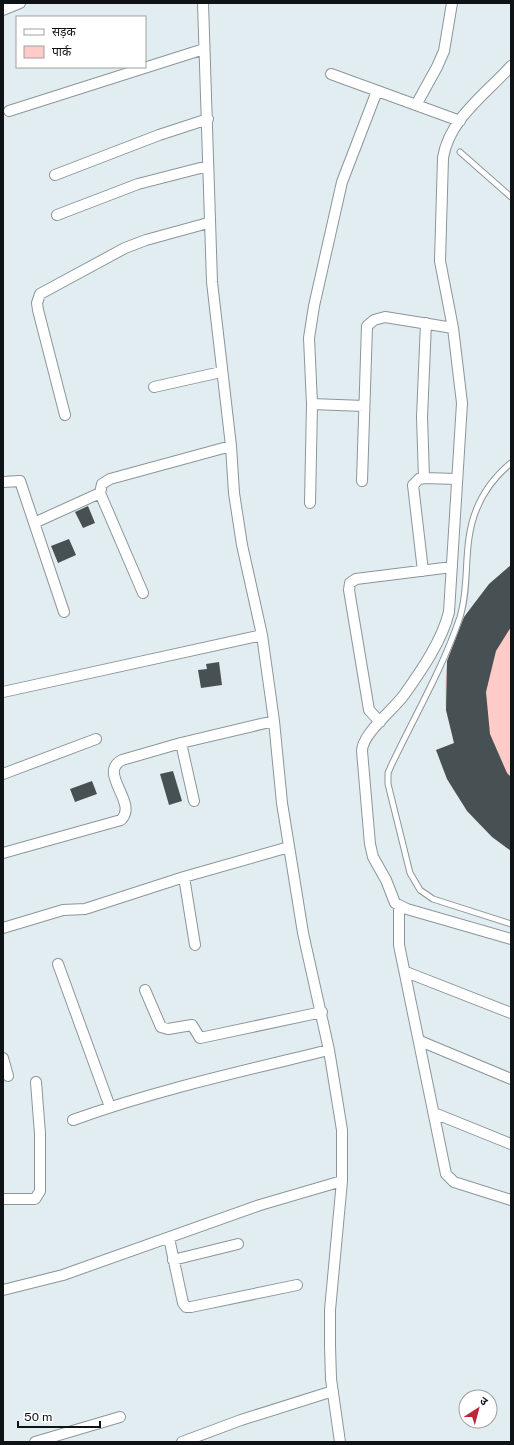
<svg xmlns="http://www.w3.org/2000/svg" width="514" height="1445" font-family="'Public Sans','Noto Sans Devanagari',sans-serif">
<rect width="100%" height="100%" fill="#e2edf1"/>
<path fill="#ffcbc9" d="M511,565V851C485,832 462,808 447,779C443,770 440,760 436,750L454,743C452,732 448,721 446,710C440,646 464,605 511,565Z"/>
<path fill="#475154" d="M88,506L95,523L83,528L75,512Z
M69,539L76,555L58,563L51,546Z
M511,565V627L496,651L486,692L490,734L507,773L511,777V851L492,837L467,811L447,779L436,750L454,743L446,710L447,661L464,617L489,584Z
M219,662L222,685L201,688L198,670L207,669L206,664Z
M173,771L182,801L169,805L160,774Z
M92,781L97,794L75,802L70,789Z"/>
<g fill="none" stroke-linecap="round" stroke-linejoin="round">
<g stroke="#8c969a" stroke-width="7">
<path id="lane" d="M460,152L511,197
M511,463C488,482 473,508 469,538C465,564 468,591 460,617C443,668 414,717 391,766L388,773V784L410,873L420,890L433,899L511,924"/>
</g>
<g stroke="#8c969a" stroke-width="12">
<path id="street" d="M203,3L212,282L231,446L234,493L242,545L262,635L274,721L282,803L303,933L329,1050L342,1130V1181L330,1310V1346L331,1379L340,1442
M3,10L20,3
M511,66C486,94 449,119 443,158L440,261L453,328L462,403L449,612C442,641 421,671 404,695C393,710 362,734 362,751L370,844L373,857L386,880L395,903L407,909L511,939
M331,74L460,121
M416,105L437,67L444,51L452,3
M9,111L204,49
M55,175L159,135L208,119
M57,215L138,184L208,166
M154,387L221,372
M312,404L364,406
M65,415L38,310L37,303L40,294L125,248L146,240L208,223
M424,478L422,417L426,323
M362,481L367,326L374,320L385,317L453,328
M3,482L20,481L64,612
M310,503L312,404L309,338L314,306L342,182L377,91
M34,523L100,493
M423,571L413,485L419,479L424,478L457,479
M143,593L100,493L102,484L110,479L231,446
M3,692L262,635
M380,722L369,710L349,590L350,583L356,579L452,567
M181,743L194,801
M3,774L96,739
M3,853L121,820C139,803 97,773 122,760L181,743L274,721
M184,877L195,945
M399,906V945L446,1174L454,1182L511,1200
M3,928L63,910L85,909L184,877L289,847
M58,964L110,1107
M406,972L511,1013
M145,990L161,1027L168,1029L192,1025L200,1038L322,1012
M420,1041L511,1079
M3,1058L8,1076
M434,1113L511,1144
M73,1120C156,1090 243,1071 329,1050
M3,1199H35L40,1191V1134L36,1082
M169,1238L183,1303L186,1307H191L297,1285
M173,1260L238,1244
M3,1290L63,1275L260,1205L342,1181
M35,1442L120,1417
M182,1442L241,1420L333,1391"/>
</g>
<use href="#lane" stroke="#fff" stroke-width="5"/>
<use href="#street" stroke="#fff" stroke-width="10"/>
</g>
<rect width="514" height="1445" fill="none" stroke="#0f1315" stroke-width="8"/>
<rect x="16" y="16" width="130" height="52" fill="#ffffff" stroke="#9fa1a1"/>
<rect x="24" y="29" width="20" height="6" fill="#ffffff" stroke="#9fa1a1"/>
<text x="52" y="36" font-size="12" fill="#0f1315">सड़क</text>
<rect x="24" y="46" width="20" height="12" fill="#ffcbc9" stroke="#9fa1a1"/>
<text x="52" y="56" font-size="12" fill="#0f1315">पार्क</text>
<g transform="translate(478 1409) rotate(36)"><circle r="19" fill="#ffffff" stroke="#9fa1a1"/>
<path d="M0-3L7 15L0 10L-7 15Z" fill="#b92839"/>
<text y="-6" font-size="11" font-weight="bold" text-anchor="middle" fill="#0f1315">उ</text>
</g>
<path d="M18 1421v6h82v-6" fill="none" stroke="#0f1315" stroke-width="2"/>
<text x="24" y="1421" font-size="12" fill="#0f1315" stroke="#ffffff" stroke-width="3" paint-order="stroke">50 m</text>
</svg>
